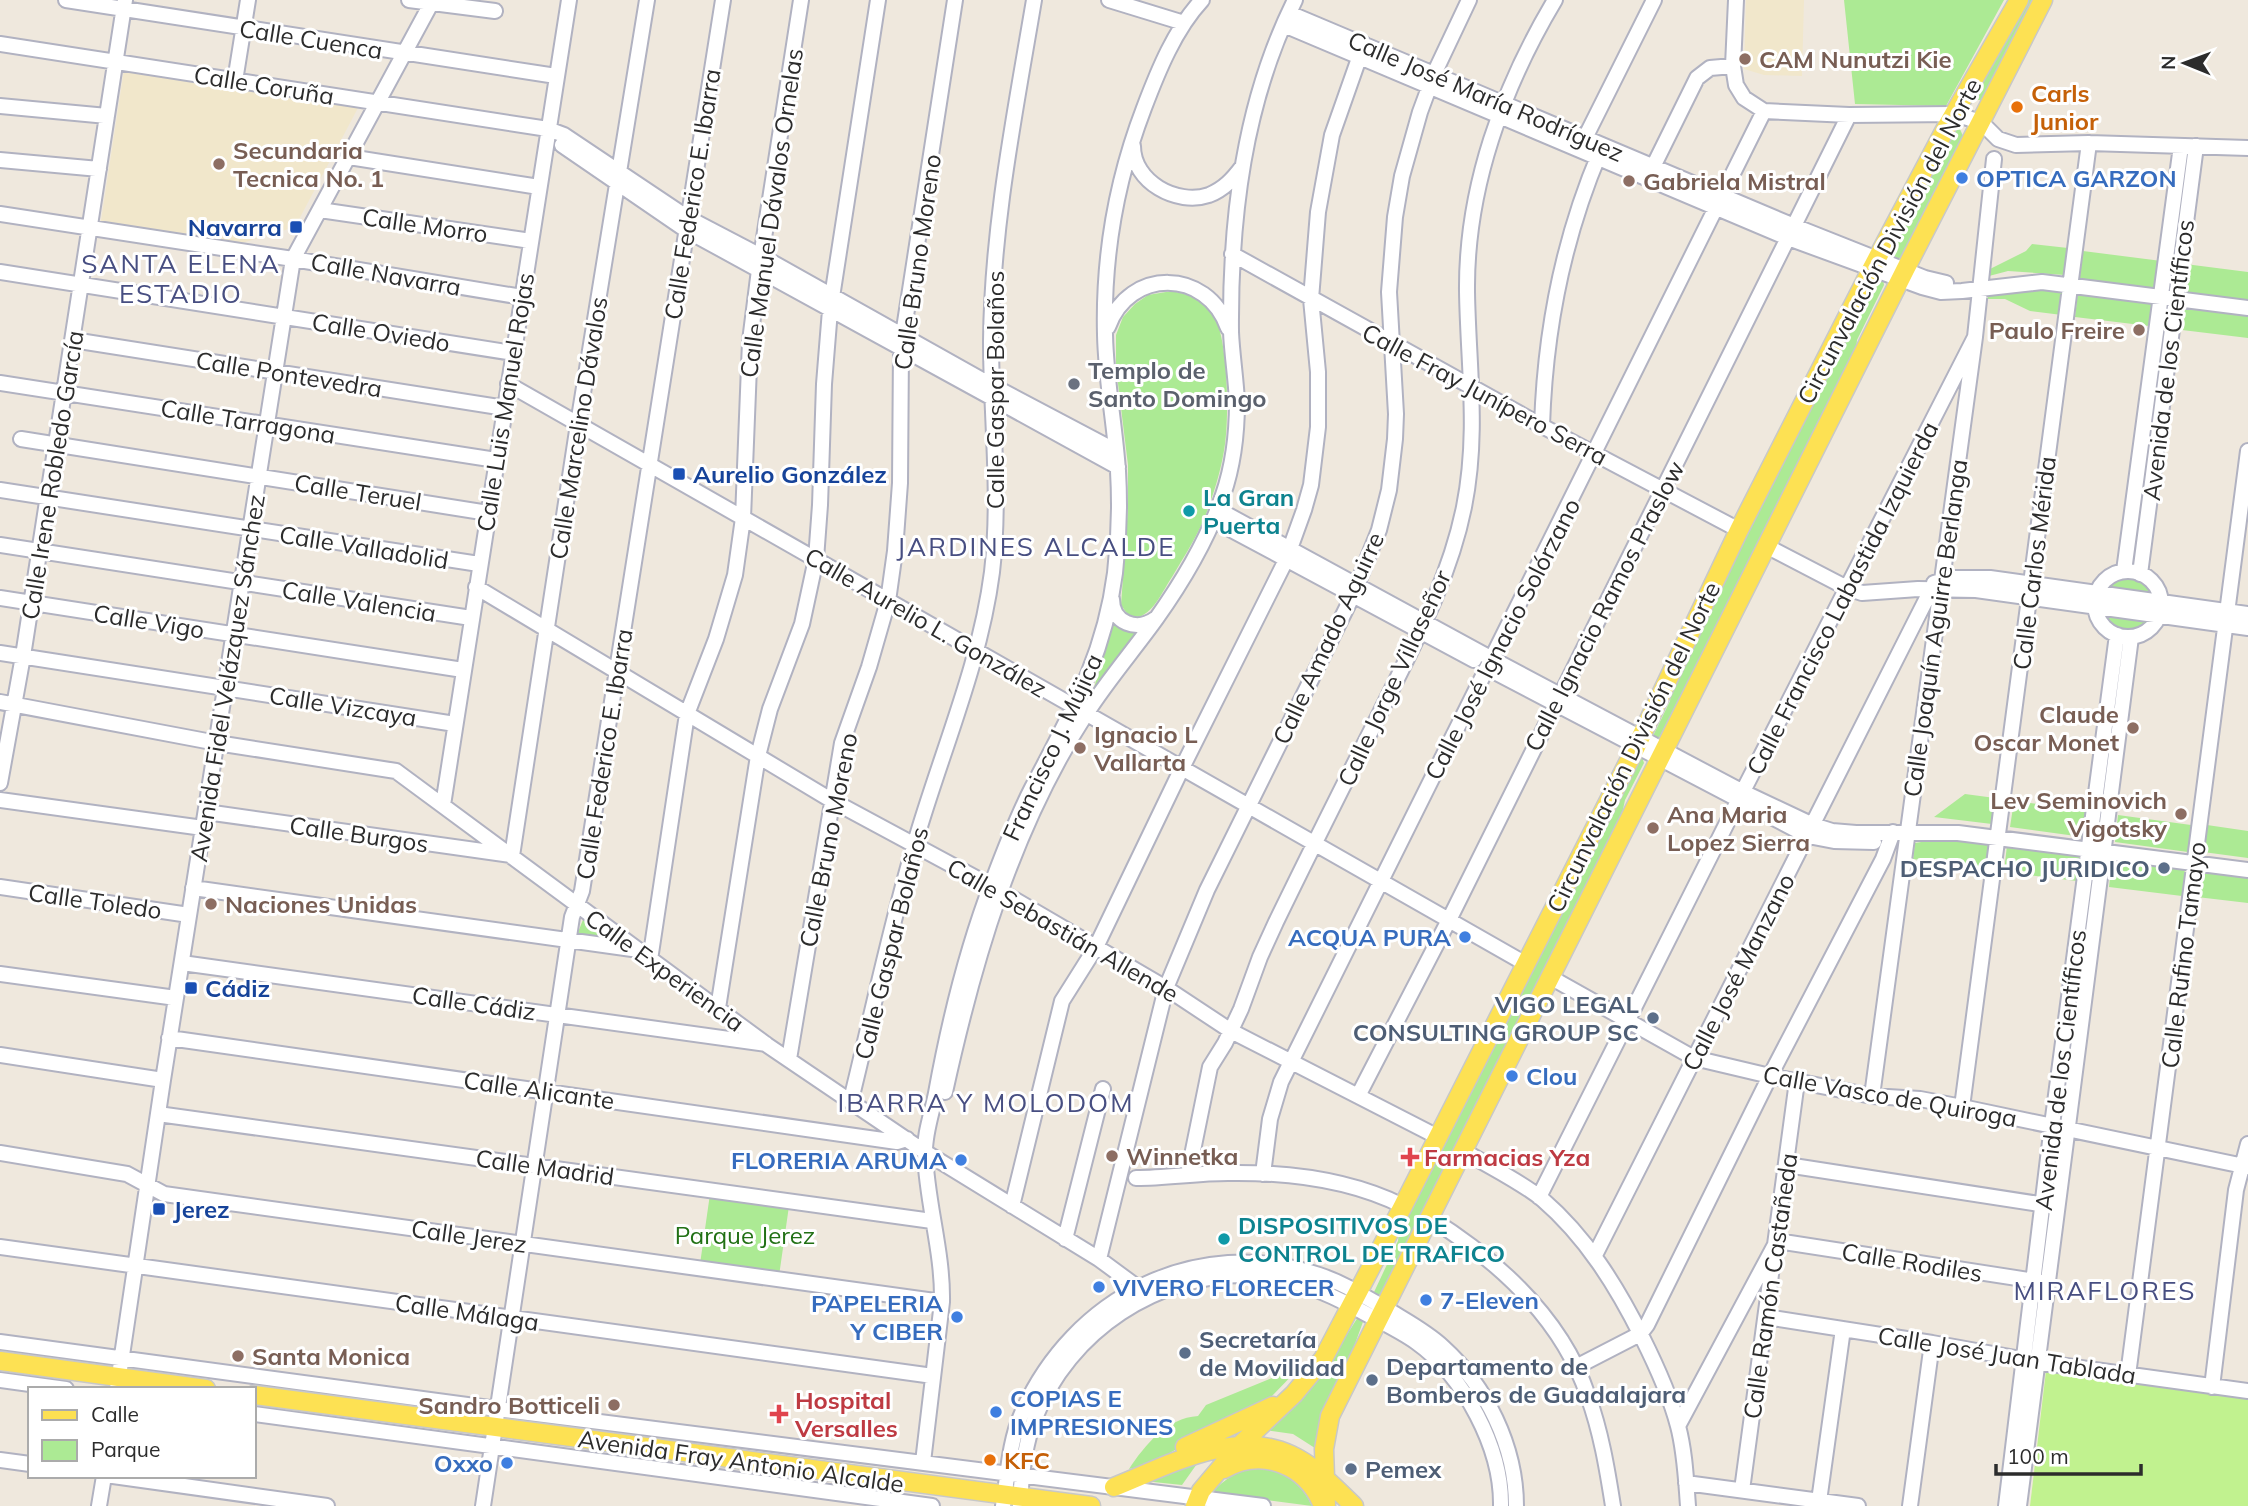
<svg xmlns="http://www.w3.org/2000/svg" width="2248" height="1506" font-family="Mulish,sans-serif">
<rect width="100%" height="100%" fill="#efe8dd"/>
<path fill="#f1e7cb" d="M1746,0H1804L1802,76L1764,75L1744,69Z
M124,70L359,106L295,227L242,243L101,221Z"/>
<path fill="#acea94" d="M1844,0H2004L1946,106L1855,104Z
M2027,0H2033L1981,100H1975L1973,95Z
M1959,127L1963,136L1901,258L1899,261L1892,258L1891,255L1951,131L1953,128Z
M2032,244L2068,248L2065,275L2008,271L1989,276L1990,269L2026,251Z
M2083,251L2248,272V338L2075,317Z
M1877,278L1883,279L1884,285L1857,340L1856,351L1658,740L1653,736L1670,701L1672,685Z
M2026,285L2066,289L2062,315L2030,311L2005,299H1987L1989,295Z
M1172,291C1186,294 1200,298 1210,309C1229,331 1229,415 1225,444C1222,466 1216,486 1209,506C1201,531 1185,555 1172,577C1163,590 1155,611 1139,617L1128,615L1121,605L1128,508V465L1116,367V335L1123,317L1135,304L1148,295Z
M2131,577L2147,585L2153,594L2107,588L2122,578Z
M2104,614L2149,621C2134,635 2115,632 2104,614Z
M1113,619L1137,631L1094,688Z
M1639,757H1642L1644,763L1625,800L1621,819L1381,1296H1378L1374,1292L1375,1290L1398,1241L1399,1231Z
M1965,794L1995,798L1992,824L1934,817Z
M2014,801L2086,810L2083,837L2010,827Z
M2118,815L2191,825L2188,852L2115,842Z
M2207,825L2248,831V858L2203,852Z
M1953,837L1989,842L1986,869L1913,859L1915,843Z
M2007,845L2080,854L2077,881L2004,872Z
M2112,860L2185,869L2182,896L2109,887Z
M2201,870L2248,876V903L2197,897Z
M584,917L614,940L577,935Z
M710,1194L789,1206L779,1276L700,1264Z
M1358,1317L1364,1319L1351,1355L1322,1417L1318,1450L1293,1434L1264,1430L1326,1368Z
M1301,1366L1272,1396L1148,1465L1129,1469C1145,1445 1167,1418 1198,1416L1206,1405Z
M1199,1461L1182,1485L1144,1481Z
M1259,1468C1284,1472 1301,1482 1312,1506L1211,1493C1226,1478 1237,1471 1259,1468Z"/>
<path fill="#c1f28f" d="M2046,1371L2248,1399V1506H2030Z"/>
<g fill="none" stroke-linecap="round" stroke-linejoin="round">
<g stroke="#b1b2c1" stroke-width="18">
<path id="minor" d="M66,0L556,76
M409,0L495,11
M1109,0L1184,23
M1736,0L1733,66L1736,85L1744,98L1764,111L1849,115L1954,114L1981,122L1998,139L2016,145L2089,143L2248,148
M1289,13L1794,226L1925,278L1946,283
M1284,25L1788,238L1922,287L1941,292L1962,291L2042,282L2248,308
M0,44L548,129L564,135L688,218L761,256L993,386L1116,451
M235,81L248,0
M0,106L107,116
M1585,138L1654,0
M562,145L686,230L1118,467
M1133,146C1133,182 1177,206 1209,195C1224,189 1233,179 1242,167
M349,157L539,187
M0,160L99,169
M1653,167L1697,78L1710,68L1733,66
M320,210L531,241
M0,214L293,259L522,297
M1232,254L1542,426L1739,530
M0,272L513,353
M1108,327C1129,268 1207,268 1228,328
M73,340L505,408
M0,383L496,460
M508,384L1526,964
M1542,426C1545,331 1563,239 1600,152
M21,439L488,513
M0,490L479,564
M1217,509L1492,659L1743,792L1813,825L1832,831L1856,833H1958L2248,870
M1213,520L1474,660
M0,545L471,618
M1768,547L1847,588L1862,593L1918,589L1976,590L2248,628
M2124,571L2181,146
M2095 604a33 33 0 1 1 66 0a33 33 0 1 1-66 0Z
M2140,574L2196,146
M1934,583L1952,578H1990L2248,614
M476,587L831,800L1000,891L1166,988L1231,1031L1438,1137
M0,598L463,670
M1112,599C1112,623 1137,632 1155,619
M0,653L455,724
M1491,670L1808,836L1834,841L1874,842
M0,702L217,743L396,771L767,1045L925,1152L1099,1259L1137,1287
M0,783L23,656L125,0
M0,800L203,828
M443,805L569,0
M206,812L511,855
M512,856L578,424L647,0
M0,887L189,915
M193,888L632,949
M650,960L687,714L716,639L735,575L743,518L750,341L759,270L801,0
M182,963L766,1044
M0,974L176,998
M1550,977L1694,1058L1770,1076L1872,1096L1920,1099L1962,1107L2248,1167
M718,1008L758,756L770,709L802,624L816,559L820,505L824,384L830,310L878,0
M169,1038L897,1142L907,1139
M0,1055L163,1080
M789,1059L842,743L869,667L888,601L895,551L900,483L901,348L955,0
M945,1092C974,960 1012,829 1086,714C1107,681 1133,651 1156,619C1183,581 1208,539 1223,495C1233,466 1237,433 1237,402C1236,379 1232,355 1231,332C1230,218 1244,102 1295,0
M1358,1096L1449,920L1849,115
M1872,1096L1975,337L1994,159
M851,1100C872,1015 890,927 915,843C941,753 980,665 992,572C1001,495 991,418 991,341C992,226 1015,113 1034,0
M1962,1107L2089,143
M158,1114L932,1221
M1464,1151C1488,1166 1520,1181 1542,1199C1586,1237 1616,1285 1642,1337C1656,1365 1670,1395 1678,1426C1685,1452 1686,1480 1688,1506
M0,1153L127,1174L164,1194L942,1302
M1787,1165L2052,1206
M1263,1174L1270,1119L1281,1082L1764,111
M1188,1175L1210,1067L1225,1043L1241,1009L1260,957L1276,922C1310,852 1345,782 1380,713C1413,646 1449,581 1464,507C1479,432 1468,365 1467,291C1466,188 1503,87 1555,0
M1136,1178C1167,1178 1197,1173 1228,1173C1288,1172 1349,1179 1403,1206
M1539,1197L1738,801L1975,337
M1012,1206L1062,1001L1096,947L1182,768L1286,560L1304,510L1311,485L1318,427V372L1311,299L1318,212L1332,135L1364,44
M1430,1218C1497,1260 1562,1318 1588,1396C1601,1432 1607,1468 1613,1506
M1065,1239L1103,1089
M0,1247L933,1376
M1595,1255L1931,590L1942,580
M1099,1259L1166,988L1207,890L1353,595L1379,530L1389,490L1395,439L1396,414L1389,292L1395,217L1402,176L1420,112L1434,74L1469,0
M1766,1317L1932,1343L2037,1362L2248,1391
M0,1342L497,1409L1263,1506
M1576,1367L1640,1334L1647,1325L1770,1076L1883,859L1893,832
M2128,1375L2248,451
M0,1380L66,1389
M2212,1387L2236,1190L2248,1144
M117,1389L163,1080L293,259L433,0
M254,1414L932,1506
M1678,1426L1777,1241L2042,1282
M0,1460L30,1464
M923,1462L942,1302C943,1252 927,1204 925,1154C924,1135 932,1113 936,1093C949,1022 966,951 992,883C1004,851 1016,819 1032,788C1070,715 1104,658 1115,573C1119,539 1120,505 1118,471C1115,426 1106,381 1105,335C1103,257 1116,181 1144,108C1158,71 1175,29 1202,0
M113,1476L327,1506
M1686,1483L1858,1506
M1742,1490L1797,1081
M1819,1501L1843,1329
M99,1506L104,1476
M483,1506L572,917L582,891L723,0
M1003,1506C1008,1475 1009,1442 1022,1413C1073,1297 1197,1234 1319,1275C1344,1283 1367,1298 1390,1311C1408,1322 1427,1332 1443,1347C1486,1386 1516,1446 1516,1506
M1020,1506C1021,1477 1024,1445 1035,1418C1069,1331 1158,1272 1251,1275C1291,1277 1326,1292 1361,1311C1379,1321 1399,1330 1416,1342C1464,1376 1502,1448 1501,1506
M1910,1506L1932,1343
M2006,1506L2052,1125L2117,635
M2019,1506L2131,637"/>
</g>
<g stroke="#c8c8c8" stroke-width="21">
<path id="major" d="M0,1361L206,1389
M254,1395L1091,1506
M1185,1447L1273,1406
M1224,1469C1263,1447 1307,1465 1323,1506
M1114,1487C1167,1466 1234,1428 1291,1455C1315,1466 1335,1488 1354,1506
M1195,1506L1201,1491L1239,1446L1294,1394L1323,1359L1403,1206L1636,747L1739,530L1872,268L1947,126L2019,0
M1326,1506L1324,1449L1330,1416L1905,270L2043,0"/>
</g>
<use href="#minor" stroke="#fff" stroke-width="14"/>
<use href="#major" stroke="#fde153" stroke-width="18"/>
</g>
<g fill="#8d6e63" stroke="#fff" stroke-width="2.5">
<circle cx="1745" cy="59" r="7"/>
<circle cx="219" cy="164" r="7"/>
<circle cx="1629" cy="181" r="7"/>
<circle cx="2139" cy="330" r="7"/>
<circle cx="2133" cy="728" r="7"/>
<circle cx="1080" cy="748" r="7"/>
<circle cx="2181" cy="814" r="7"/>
<circle cx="1653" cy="828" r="7"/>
<circle cx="211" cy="904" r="7"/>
<circle cx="1112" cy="1156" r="7"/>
<circle cx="238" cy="1356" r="7"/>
<circle cx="614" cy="1405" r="7"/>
</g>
<g fill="#e8710a" stroke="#fff" stroke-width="2.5">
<circle cx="2017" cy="107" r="7"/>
<circle cx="990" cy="1460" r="7"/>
</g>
<g fill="#3f7fe0" stroke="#fff" stroke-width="2.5">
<circle cx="1962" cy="178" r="7"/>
<circle cx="1465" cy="937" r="7"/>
<circle cx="1512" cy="1076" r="7"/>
<circle cx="961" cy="1160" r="7"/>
<circle cx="1099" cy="1287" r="7"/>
<circle cx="1426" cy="1300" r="7"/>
<circle cx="957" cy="1317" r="7"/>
<circle cx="996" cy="1412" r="7"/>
<circle cx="507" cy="1463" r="7"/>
</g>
<g fill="#1a4fb4" stroke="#fff" stroke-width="2.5">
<rect x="289" y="220" width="14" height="14" rx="3.5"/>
<rect x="672" y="467" width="14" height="14" rx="3.5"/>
<rect x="184" y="981" width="14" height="14" rx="3.5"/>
<rect x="152" y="1202" width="14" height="14" rx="3.5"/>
</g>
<circle fill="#6b7280" stroke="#fff" stroke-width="2.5" cx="1074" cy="384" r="7"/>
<g fill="#0f9aa8" stroke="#fff" stroke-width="2.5">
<circle cx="1189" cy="511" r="7"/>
<circle cx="1224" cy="1239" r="7"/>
</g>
<g fill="#5c6f8a" stroke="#fff" stroke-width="2.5">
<circle cx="2164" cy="868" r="7"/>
<circle cx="1653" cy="1018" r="7"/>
<circle cx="1185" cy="1353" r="7"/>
<circle cx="1372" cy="1380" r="7"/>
<circle cx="1351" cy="1469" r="7"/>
</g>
<g fill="#e0444e" stroke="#fff" stroke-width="2.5">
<path d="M1406.5 1146.5h7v7h7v7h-7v7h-7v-7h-7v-7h7z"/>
<path d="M775.5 1403.5h7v7h7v7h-7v7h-7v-7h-7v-7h7z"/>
</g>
<g text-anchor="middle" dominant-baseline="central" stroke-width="6" stroke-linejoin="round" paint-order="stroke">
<g font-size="24" fill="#2c2c2c" stroke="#fff">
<text transform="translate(311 39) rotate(9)">Calle Cuenca</text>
<text transform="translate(264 85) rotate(9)">Calle Coruña</text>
<text transform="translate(1486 96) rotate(23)">Calle José María Rodríguez</text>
<text transform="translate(692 194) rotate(-81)">Calle Federico E. Ibarra</text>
<text transform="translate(771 213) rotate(-82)">Calle Manuel Dávalos Ornelas</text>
<text transform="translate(425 225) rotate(8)">Calle Morro</text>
<text transform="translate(1889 241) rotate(-62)">Circunvalación División del Norte</text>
<text transform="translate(917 262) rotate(-82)">Calle Bruno Moreno</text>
<text transform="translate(386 274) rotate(10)">Calle Navarra</text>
<text transform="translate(381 332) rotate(9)">Calle Oviedo</text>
<text transform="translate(2168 360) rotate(-83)">Avenida de los Científicos</text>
<text transform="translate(289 374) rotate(9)">Calle Pontevedra</text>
<text transform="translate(995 390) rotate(-90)">Calle Gaspar Bolaños</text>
<text transform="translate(1485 394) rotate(28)">Calle Fray Junípero Serra</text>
<text transform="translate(505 402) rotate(-81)">Calle Luis Manuel Rojas</text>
<text transform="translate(248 421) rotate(9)">Calle Tarragona</text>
<text transform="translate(578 428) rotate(-81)">Calle Marcelino Dávalos</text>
<text transform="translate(52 475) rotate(-81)">Calle Irene Robledo García</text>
<text transform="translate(358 492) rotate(9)">Calle Teruel</text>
<text transform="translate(364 547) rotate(9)">Calle Valladolid</text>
<text transform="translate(2034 563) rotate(-83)">Calle Carlos Mérida</text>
<text transform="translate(1842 598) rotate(-63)">Calle Francisco Labastida Izquierda</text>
<text transform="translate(359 601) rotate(9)">Calle Valencia</text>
<text transform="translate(1604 606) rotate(-63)">Calle Ignacio Ramos Praslow</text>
<text transform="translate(149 621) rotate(9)">Calle Vigo</text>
<text transform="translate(926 622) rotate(30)">Calle Aurelio L. González</text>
<text transform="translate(1935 628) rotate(-82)">Calle Joaquín Aguirre Berlanga</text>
<text transform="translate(1328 638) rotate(-65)">Calle Amado Aguirre</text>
<text transform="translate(1502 639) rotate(-63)">Calle José Ignacio Solórzano</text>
<text transform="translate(227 678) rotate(-81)">Avenida Fidel Velázquez Sánchez</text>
<text transform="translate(1394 678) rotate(-65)">Calle Jorge Villaseñor</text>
<text transform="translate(343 706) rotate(9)">Calle Vizcaya</text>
<text transform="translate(1052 747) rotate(-65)">Francisco J. Mújica</text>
<text transform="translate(1633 747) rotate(-64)">Circunvalación División del Norte</text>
<text transform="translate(604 754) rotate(-81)">Calle Federico E. Ibarra</text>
<text transform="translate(359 834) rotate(8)">Calle Burgos</text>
<text transform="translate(828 840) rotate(-79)">Calle Bruno Moreno</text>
<text transform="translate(95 901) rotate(8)">Calle Toledo</text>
<text transform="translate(1063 930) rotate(30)">Calle Sebastián Allende</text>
<text transform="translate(891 943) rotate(-76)">Calle Gaspar Bolaños</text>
<text transform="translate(2183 955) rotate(-83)">Calle Rufino Tamayo</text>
<text transform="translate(665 970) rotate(36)">Calle Experiencia</text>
<text transform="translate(1738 972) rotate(-63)">Calle José Manzano</text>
<text transform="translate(474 1003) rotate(8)">Calle Cádiz</text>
<text transform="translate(2060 1070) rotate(-83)">Avenida de los Científicos</text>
<text transform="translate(539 1090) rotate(8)">Calle Alicante</text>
<text transform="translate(1890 1096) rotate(10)">Calle Vasco de Quiroga</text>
<text transform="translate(545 1167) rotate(8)">Calle Madrid</text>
<text transform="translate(469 1236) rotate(8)">Calle Jerez</text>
<text transform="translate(1912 1262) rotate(9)">Calle Rodiles</text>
<text transform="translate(1770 1286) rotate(-82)">Calle Ramón Castañeda</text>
<text transform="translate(467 1312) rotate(8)">Calle Málaga</text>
<text transform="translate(2007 1355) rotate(9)">Calle José Juan Tablada</text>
<text transform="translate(741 1461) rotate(8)">Avenida Fray Antonio Alcalde</text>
</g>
<g font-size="24" font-weight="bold" fill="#785e54" stroke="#fff" text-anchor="start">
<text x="1759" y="59">CAM Nunutzi Kie</text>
<text x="233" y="150">Secundaria<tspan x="233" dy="28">Tecnica No. 1</tspan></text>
<text x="1643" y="181">Gabriela Mistral</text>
<text x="2125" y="330" text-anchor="end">Paulo Freire</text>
<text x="2119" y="714" text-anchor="end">Claude<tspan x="2119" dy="28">Oscar Monet</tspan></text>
<text x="1094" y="734">Ignacio L<tspan x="1094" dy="28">Vallarta</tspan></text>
<text x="2167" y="800" text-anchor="end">Lev Seminovich<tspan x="2167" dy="28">Vigotsky</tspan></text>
<text x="1667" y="814">Ana Maria<tspan x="1667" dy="28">Lopez Sierra</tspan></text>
<text x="225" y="904">Naciones Unidas</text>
<text x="1126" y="1156">Winnetka</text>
<text x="252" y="1356">Santa Monica</text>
<text x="600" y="1405" text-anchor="end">Sandro Botticeli</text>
</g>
<g font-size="24" font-weight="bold" fill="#c56008" stroke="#fff" text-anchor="start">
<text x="2031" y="93">Carls<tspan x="2031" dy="28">Junior</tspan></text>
<text x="1004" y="1460">KFC</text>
</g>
<g font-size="24" font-weight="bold" fill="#366cbe" stroke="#fff" text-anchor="start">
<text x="1976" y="178">OPTICA GARZON</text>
<text x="1451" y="937" text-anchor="end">ACQUA PURA</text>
<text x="1526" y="1076">Clou</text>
<text x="947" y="1160" text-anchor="end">FLORERIA ARUMA</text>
<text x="1113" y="1287">VIVERO FLORECER</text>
<text x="1440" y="1300">7-Eleven</text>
<text x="943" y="1303" text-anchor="end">PAPELERIA<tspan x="943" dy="28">Y CIBER</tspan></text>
<text x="1010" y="1398">COPIAS E<tspan x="1010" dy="28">IMPRESIONES</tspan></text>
<text x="493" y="1463" text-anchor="end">Oxxo</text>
</g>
<g font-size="24" font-weight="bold" fill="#164399" stroke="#fff" text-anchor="start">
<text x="282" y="227" text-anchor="end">Navarra</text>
<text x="693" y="474">Aurelio González</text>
<text x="205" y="988">Cádiz</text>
<text x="173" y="1209">Jerez</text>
</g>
<g font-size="24" font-weight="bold" fill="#5b616d" stroke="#fff" text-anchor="start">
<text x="1088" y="370">Templo de<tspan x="1088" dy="28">Santo Domingo</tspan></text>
</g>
<g font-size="24" font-weight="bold" fill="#0d838f" stroke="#fff" text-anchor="start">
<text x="1203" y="497">La Gran<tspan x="1203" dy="28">Puerta</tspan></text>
<text x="1238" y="1225">DISPOSITIVOS DE<tspan x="1238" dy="28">CONTROL DE TRAFICO</tspan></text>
</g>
<g font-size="24" font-weight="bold" fill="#4e5e75" stroke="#fff" text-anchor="start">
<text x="2150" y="868" text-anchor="end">DESPACHO JURIDICO</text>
<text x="1639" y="1004" text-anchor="end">VIGO LEGAL<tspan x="1639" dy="28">CONSULTING GROUP SC</tspan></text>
<text x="1199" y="1339">Secretaría<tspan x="1199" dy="28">de Movilidad</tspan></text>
<text x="1386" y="1366">Departamento de<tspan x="1386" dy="28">Bomberos de Guadalajara</tspan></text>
<text x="1365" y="1469">Pemex</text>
</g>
<g font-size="24" font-weight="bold" fill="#be3a42" stroke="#fff" text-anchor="start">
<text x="1424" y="1157">Farmacias Yza</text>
<text x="795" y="1400">Hospital<tspan x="795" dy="28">Versalles</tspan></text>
</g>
<g font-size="24" fill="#217014" stroke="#fff">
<text x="745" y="1235">Parque Jerez</text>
</g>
<g font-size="26" letter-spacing="2" fill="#474e81" stroke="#fff">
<text x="181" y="263">SANTA ELENA<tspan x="181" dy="30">ESTADIO</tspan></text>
<text x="1036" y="546">JARDINES ALCALDE</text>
<text x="986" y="1102">IBARRA Y MOLODOM</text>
<text x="2105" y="1290">MIRAFLORES</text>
</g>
</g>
<rect x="28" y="1387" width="228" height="91" fill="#ffffff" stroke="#ababab" stroke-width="2"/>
<rect x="42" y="1410" width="35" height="10" fill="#fde153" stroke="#ababab" stroke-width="2"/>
<text x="91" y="1422" font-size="21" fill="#2c2c2c">Calle</text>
<rect x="42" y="1440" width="35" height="21" fill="#acea94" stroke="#ababab" stroke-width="2"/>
<text x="91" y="1457" font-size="21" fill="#2c2c2c">Parque</text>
<g transform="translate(2185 63) rotate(271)" stroke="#ffffff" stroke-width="5" paint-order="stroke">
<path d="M0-5L12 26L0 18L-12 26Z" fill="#2c2c2c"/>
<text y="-10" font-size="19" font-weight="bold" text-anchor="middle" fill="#2c2c2c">N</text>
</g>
<path d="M1996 1464v10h145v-10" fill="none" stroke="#2c2c2c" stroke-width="3.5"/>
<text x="2007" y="1464" font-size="21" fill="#2c2c2c" stroke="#ffffff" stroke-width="5" paint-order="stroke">100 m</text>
</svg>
